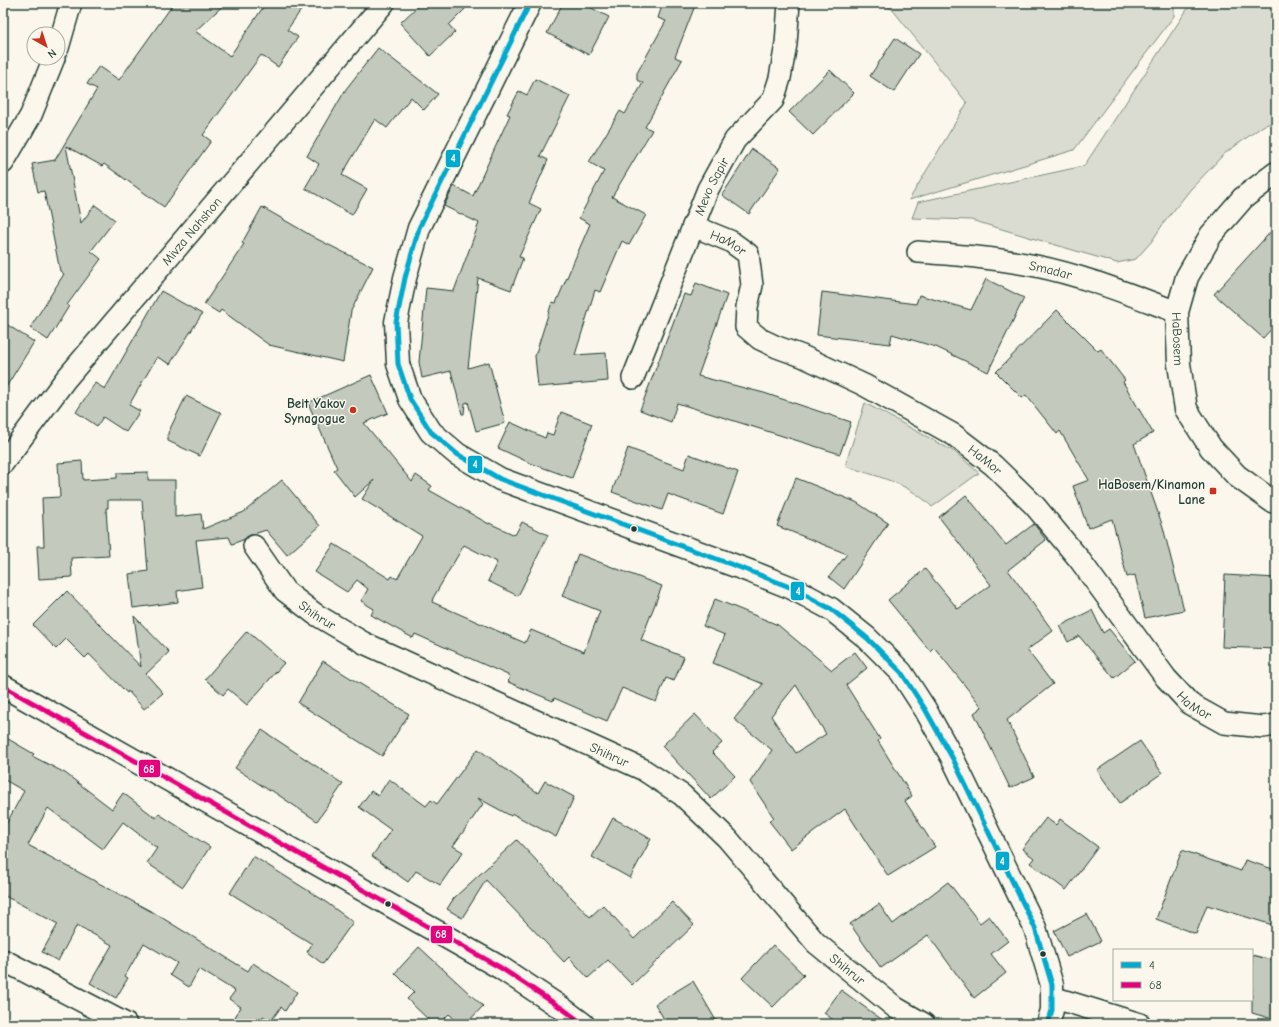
<svg xmlns="http://www.w3.org/2000/svg" width="1279" height="1027" font-family="'Comic Neue',sans-serif">
<rect width="100%" height="100%" fill="#fbf7ec"/>
<filter id="ink" filterUnits="userSpaceOnUse"><feTurbulence type="fractalNoise" baseFrequency=".025" numOctaves="2"/><feDisplacementMap in="SourceGraphic" scale="8" xChannelSelector="R" yChannelSelector="G"/><feConvolveMatrix kernelMatrix="1 2 1 2 8 2 1 2 1" color-interpolation-filters="sRGB"/></filter>
<g filter="url(#ink)">
<path fill="#dbdcd1" stroke="#7d8c82" d="M879,3H1174V16L1074,150L909,200L967,103L892,9Z
M1188,3H1276V121L1263,126L1224,154L1190,190L1163,224L1152,241L1136,259L1117,263L971,220L912,218L918,202L1084,166L1188,8Z
M865,403L955,452L979,473L932,507C909,483 876,476 845,466Z"/>
<path fill="#c4c9be" stroke="#1f3d34" fill-rule="evenodd" d="M174,3H226L195,31L230,56L266,3H306L287,30L298,37L278,67L261,55L203,135L211,141L164,207L104,164L102,166L66,146L81,223L95,205L115,220L91,251L101,259L67,305L69,306L48,340L30,328L64,274L60,271L44,191L38,192L32,164L55,160L97,89L87,84L99,66L119,80Z
M421,3H471L449,25L455,32L430,56L400,23Z
M563,3H582L609,17L589,55L547,33Z
M663,3H696L675,57L682,60L645,127L652,130L612,197L646,215L629,245L622,241L600,292L595,290L575,355L606,353L608,381L538,387L535,356L552,302L556,303L590,224L579,218L604,171L589,162L620,111L625,114L643,83L637,80V73L666,21L658,18Z
M895,38L919,54L894,92L870,76Z
M378,48L438,94L424,110L411,97L387,128L375,119L342,175L367,189L352,215L305,188L319,164L307,156L346,89Z
M830,70L854,93L813,135L789,112Z
M535,79L570,96L540,156L548,160L529,203L541,209L519,257L523,258L511,290L478,278L468,368L489,362L505,423L476,431L468,402L465,403L464,414H462L451,371L422,378L419,362L426,288L454,291L479,223L444,206L454,186L473,196L510,115L507,114L519,91L527,95Z
M752,149L780,168L749,214L722,195Z
M262,207L317,239L373,267L351,311L343,362L269,345L221,310L219,313L204,304L244,244L242,243Z
M1276,226V324L1263,338L1214,294Z
M986,279L1024,298L988,372L936,347L892,334L890,344L817,335L822,292L916,304L919,295L971,310Z
M696,283L727,295L698,376L764,393L851,422L840,454L677,403L671,422L640,410L684,294L691,296Z
M161,291L202,314L170,364L157,357L129,405L140,411L126,432L103,417L97,426L76,412L95,383L105,389Z
M1057,310L1098,351L1101,349L1125,380L1123,382L1153,433L1134,444L1163,527L1184,610L1145,618L1135,575L1127,577L1112,519L1088,528L1073,486L1089,480L1060,431L1057,434L1026,395L1022,398L996,372Z
M3,322L34,342L3,392Z
M371,375L388,413L364,423L412,482L416,475L432,486L429,490L489,524V523L515,535L522,522L548,535L518,596L488,581L497,562L464,545L433,598L432,602L525,643L531,630L584,652L600,611L562,596L578,554L662,586L641,640L684,657L674,681L666,678L656,702L622,688L607,721L554,698L553,701L508,682L510,676L415,634L413,638L371,615L374,609L361,601L368,589L357,580L347,592L315,572L334,544L390,579L392,576L397,579L422,536L362,499L374,480L355,497L334,470L337,468L308,403Z
M186,396L221,413L200,456L168,441V433Z
M561,412L592,424L572,478L530,463L498,448L510,422L545,438L547,433L553,435Z
M628,448L684,469L689,454L738,472L723,514L668,494L662,510L612,492Z
M82,461L83,480L117,478V473L148,472V480H175V517L201,514L203,529L244,512L282,480L320,526L287,555L266,530L248,536L245,539L232,544L229,537L196,540L202,587L177,591L178,602L133,608L129,574L148,571L142,500H108V508H106L109,556L71,558L72,577L39,579L37,546H44L42,498L60,497L58,463Z
M796,478L856,502L888,523L844,589L829,577L847,554L777,526Z
M966,495L1006,545L1034,524L1046,540L1008,570L1053,631L1027,650L1053,684L1007,720L1034,777L1010,788L974,713L982,707L934,647L930,651L888,600L925,569L958,609L991,585L939,517Z
M1225,575L1276,578V649L1222,647Z
M67,591L141,667L134,616L169,652L146,674L163,693L144,709L128,691L127,693L89,654L85,658L66,639L56,649L33,625Z
M715,599L778,625L832,670L855,652L867,668L846,685L880,739L878,741L912,796L905,801L935,847L888,876L845,809L791,849L769,821L774,818L750,782L772,750L734,719L763,684L713,663L725,635L703,626ZM796,685L826,734L796,753L771,716Z
M1092,610L1103,633L1109,629L1135,661L1114,678L1079,636L1068,642L1060,626Z
M247,631L284,663L247,705L228,689L223,695L205,679Z
M323,661L409,714L382,756L298,703Z
M695,714L722,743L712,752L735,776L711,799L662,746Z
M262,730L343,784L317,821L271,790L270,791L235,768Z
M3,736L34,754L32,756L65,773L112,809L123,793L156,818L159,814L210,847L183,887L147,863L157,848L123,822L103,849L48,808L28,845L156,914L248,971L253,963L297,992L285,1011L281,1007L271,1021L263,1016L258,1024H245L235,1017L241,1007L229,999L235,991L199,969L189,987L170,975L177,963L144,943L125,976L128,978L116,998L90,983L112,945L77,925L58,961L42,952L58,924L3,895V830L24,791L3,779Z
M1140,741L1162,773L1120,803L1097,770Z
M478,749L538,793L545,781L574,797L556,837L513,814L511,816L478,798L483,804L453,846L463,852L440,885L416,871L408,882L372,856L391,830L359,807L371,791L378,796L389,779L426,806L431,800L437,804Z
M613,818L651,839L630,878L592,857Z
M1046,818L1056,825L1060,819L1098,847L1066,890L1030,863L1034,858L1022,849Z
M517,840L590,917L603,905L634,939L672,902L694,925L632,985L608,960L588,978L569,957L564,962L486,880L462,918L447,909L454,898Z
M1182,850L1241,871L1245,860L1276,870V926L1207,905L1196,934L1156,919Z
M253,856L323,900L353,922L323,964L307,952L312,944L230,893Z
M948,882L980,923L989,916L1008,941L991,954L1006,973L974,998L928,935L881,968L850,924L879,904L893,924Z
M1087,914L1101,941L1067,957L1054,931Z
M773,945L804,975L773,1007L742,978Z
M419,947L483,1006L466,1024H460L449,1014L439,1024H433L407,999L414,992L395,973Z
M1252,955L1276,961V1020L1252,1013Z
M693,981L718,1024H667L655,1004Z
M841,990L888,1024H839L824,1013Z"/>
<g fill="none" stroke-linecap="round" stroke-linejoin="round">
<g stroke="#1f3d34" stroke-width="24">
<g id="street">
<path d="M58,48L71,3"/>
<path d="M3,163L31,115L54,58"/>
<path id="s1" d="M693,226L730,241L748,254L752,285L747,307L746,327L760,339L777,347L802,356L864,385L954,435L993,465L1035,506L1079,559L1166,678L1190,704L1224,723L1263,727L1276,725"/>
<path id="s2" d="M918,252C957,255 997,258 1036,266C1085,276 1131,295 1177,312"/>
<path id="s3" d="M633,378L708,189L735,140L773,100L780,78L786,44L789,3"/>
<path id="s4" d="M3,463L65,380L384,3"/>
<path id="s5" d="M254,546L285,591L315,614L364,643L642,769L682,795L727,838L816,943L896,1008L924,1024"/>
<path d="M3,960L126,1024"/>
<path d="M1052,997L1140,1024"/>
</g>
</g>
<g stroke="#1f3d34" stroke-width="25">
<g id="secondary">
<path d="M530,3L419,228L405,278L396,322L398,364L410,399L431,432L457,454L500,479L752,572L792,588L831,609L867,638L901,672L925,709L953,759L1035,928L1052,985V1010L1048,1024"/>
<path id="s6" d="M1276,173L1243,198L1211,235L1187,277L1177,312L1179,364L1186,409L1211,448L1237,476L1272,501L1276,502"/>
<path d="M3,686L501,968L563,1009L583,1024"/>
</g>
</g>
<use href="#street" stroke="#fbf7ec" stroke-width="21"/>
<use href="#secondary" stroke="#fbf7ec" stroke-width="22"/>
<g stroke="#fbf7ec" stroke-width="8">
<path id="bus-1" d="M530,3L419,228L405,278L396,322L398,364L410,399L431,432L457,454L500,479L752,572L792,588L831,609L867,638L901,672L925,709L953,759L1035,928L1052,985V1010L1048,1024"/>
</g>
<g stroke="#fbf7ec" stroke-width="8">
<path id="bus-2" d="M3,686L501,968L563,1009L583,1024"/>
</g>
<use href="#bus-1" stroke="#00a9ce" stroke-width="5"/>
<use href="#bus-2" stroke="#e5007d" stroke-width="5"/>
</g>
</g>
<g fill="#c8321e" stroke="#fbf7ec" stroke-width="1.5">
<circle cx="353" cy="410" r="4"/>
<rect x="1209" y="487" width="8" height="8" rx="2"/>
</g>
<g fill="#1f3d34" stroke="#fbf7ec" stroke-width="1.5">
<circle cx="634" cy="529" r="3.5"/>
<circle cx="388" cy="904" r="3.5"/>
<circle cx="1043" cy="954" r="3.5"/>
</g>
<g text-anchor="middle" dominant-baseline="central" stroke-width="3" stroke-linejoin="round" paint-order="stroke">
<g font-size="13" fill="#1f3d34" stroke="#fbf7ec">
<text stroke="none"><textPath href="#s3" startOffset="207">Mevo Sapir</textPath></text>
<text stroke="none"><textPath href="#s4" startOffset="299">Mivza Nahshon</textPath></text>
<text stroke="none"><textPath href="#s1" startOffset="39">HaMor</textPath></text>
<text stroke="none"><textPath href="#s2" startOffset="134">Smadar</textPath></text>
<text stroke="none"><textPath href="#s6" startOffset="202">HaBosem</textPath></text>
<text stroke="none"><textPath href="#s1" startOffset="411">HaMor</textPath></text>
<text stroke="none"><textPath href="#s5" startOffset="95">Shihrur</textPath></text>
<text stroke="none"><textPath href="#s1" startOffset="735">HaMor</textPath></text>
<text stroke="none"><textPath href="#s5" startOffset="419">Shihrur</textPath></text>
<text stroke="none"><textPath href="#s5" startOffset="743">Shihrur</textPath></text>
</g>
<g font-size="13" font-weight="bold" fill="#1f3d34" stroke="#fbf7ec" text-anchor="end">
<text x="345" y="403">Beit Yakov<tspan x="345" dy="15">Synagogue</tspan></text>
<text x="1205" y="484">HaBosem/Kinamon<tspan x="1205" dy="15">Lane</tspan></text>
</g>
</g>
<g stroke="#fbf7ec" stroke-width="1.5">
<rect x="445" y="149" width="16" height="19" rx="4" fill="#00a9ce"/>
<rect x="467" y="455" width="16" height="19" rx="4" fill="#00a9ce"/>
<rect x="790" y="581" width="15" height="20" rx="4" fill="#00a9ce"/>
<rect x="138" y="759" width="23" height="19" rx="4" fill="#e5007d"/>
<rect x="995" y="851" width="15" height="20" rx="4" fill="#00a9ce"/>
<rect x="430" y="925" width="23" height="19" rx="4" fill="#e5007d"/>
</g>
<g font-size="11" text-anchor="middle" font-weight="bold" fill="#fff">
<text x="453" y="162">4</text>
<text x="475" y="468">4</text>
<text x="798" y="595">4</text>
<text x="149" y="773">68</text>
<text x="1002" y="865">4</text>
<text x="441" y="938">68</text>
</g>
<rect width="1279" height="1027" fill="none" stroke="#fbf7ec" stroke-width="16"/>
<rect x="8" y="8" width="1263" height="1011" fill="none" stroke="#1f3d34" stroke-width="1.5" filter="url(#ink)"/>
<rect x="1113" y="949" width="140" height="52" fill="#fbf7ec" stroke="#a3ada2"/>
<rect x="1121" y="962" width="20" height="6" fill="#00a9ce" stroke="#a3ada2"/>
<text x="1149" y="969" font-size="12" fill="#1f3d34">4</text>
<rect x="1121" y="982" width="20" height="6" fill="#e5007d" stroke="#a3ada2"/>
<text x="1149" y="989" font-size="12" fill="#1f3d34">68</text>
<g transform="translate(46 46) rotate(141)"><circle r="19" fill="#fbf7ec" stroke="#a3ada2"/>
<path d="M0-3L7 15L0 10L-7 15Z" fill="#c8321e"/>
<text y="-6" font-size="11" font-weight="bold" text-anchor="middle" fill="#1f3d34">N</text>
</g>
</svg>
